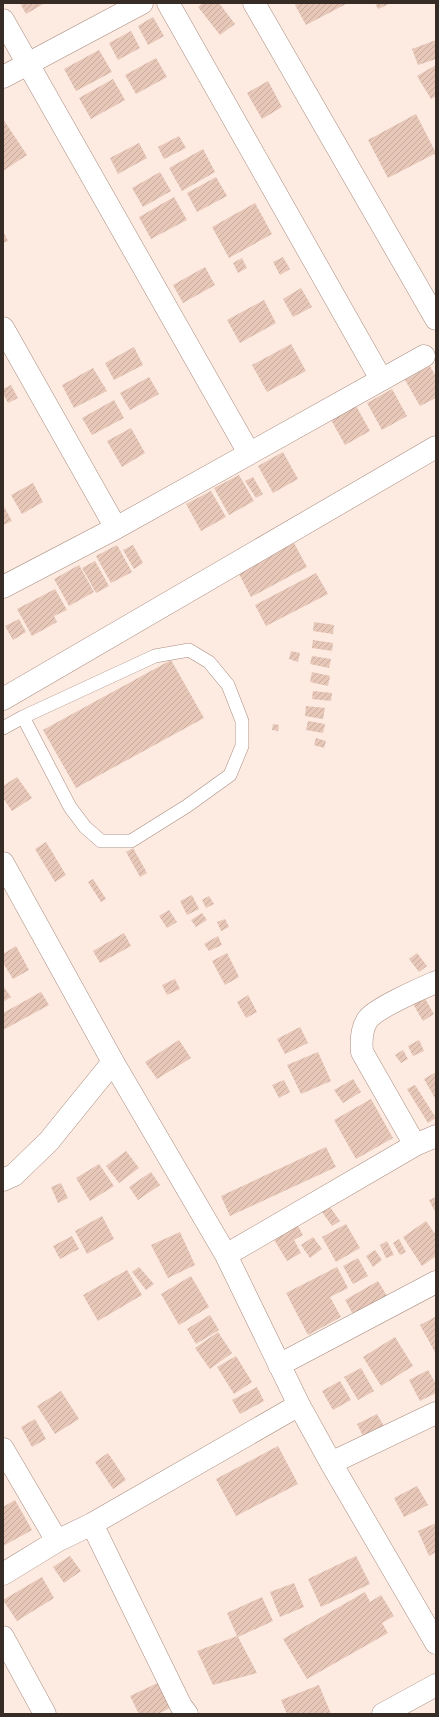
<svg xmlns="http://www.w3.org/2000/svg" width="439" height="1717" font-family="'Roboto Condensed',sans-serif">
<defs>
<pattern id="building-hatch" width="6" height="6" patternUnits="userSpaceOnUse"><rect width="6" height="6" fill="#e7c7b8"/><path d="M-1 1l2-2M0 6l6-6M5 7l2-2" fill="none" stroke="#c7ab9e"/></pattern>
</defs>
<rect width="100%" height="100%" fill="#fdeae1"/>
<path fill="url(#building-hatch)" d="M20,3H45L26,14Z
M203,3H219L235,24L220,35L198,7Z
M299,3H348L306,25L295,5Z
M375,3H391L378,9Z
M153,17L164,36L148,45L138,26Z
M131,31L140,48L118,60L109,43Z
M436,40V59L418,65L412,49Z
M99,50L112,72L76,91L64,69Z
M156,58L167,77L136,94L125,75Z
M436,65V96L431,99L417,76Z
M113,79L125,100L91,119L79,98Z
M268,81L282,107L262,119L247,93Z
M416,114L436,153L388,178L368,140Z
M3,119L27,155L3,171Z
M179,136L186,148L164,159L158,147Z
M139,143L147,158L118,174L110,158Z
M203,149L215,172L182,191L169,168Z
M160,172L171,191L143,207L132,188Z
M216,177L227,196L197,212L187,193Z
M174,197L187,220L151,239L139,217Z
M255,203L272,234L229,258L212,227Z
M3,231L8,241L3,243Z
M283,257L290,269L280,275L273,262Z
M242,258L247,268L238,273L233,263Z
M205,267L215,285L183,303L173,285Z
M301,288L312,307L293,317L283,299Z
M264,300L276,323L240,343L227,320Z
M291,344L306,371L267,392L252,365Z
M134,347L143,365L114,380L105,363Z
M430,366L436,377V398L420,406L405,380Z
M93,368L107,391L74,408L62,385Z
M149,377L159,394L130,410L120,393Z
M11,385L18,398L8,403L3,393V389Z
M392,389L407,416L382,430L367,403Z
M114,400L124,418L92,435L82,418Z
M355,404L370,431L345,445L330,418Z
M131,428L145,453L122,467L107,441Z
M283,452L298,479L273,493L258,466Z
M239,475L254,501L229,515L214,488Z
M253,477L263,494L256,498L245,481Z
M33,483L43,502L22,514L11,495Z
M211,491L226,517L201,531L186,504Z
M3,505L12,521L3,525Z
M294,543L307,567L251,597L238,572Z
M117,545L132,572L111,583L96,556Z
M133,545L143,563L134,569L123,550Z
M95,561L109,586L96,593L82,568Z
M79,565L94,592L69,606L54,579Z
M316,573L328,594L266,626L255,605Z
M55,589L67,610L54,616L57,622L32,636L17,609Z
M19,619L26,632L13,640L5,626Z
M314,622L334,625L333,634L313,631Z
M313,640L333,643L332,651L312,648Z
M291,651L300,653L298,662L289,659Z
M312,656L331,659L329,668L310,664Z
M171,660L204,718L76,788L43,730Z
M312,672L330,676L328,686L310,682Z
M313,691L332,693L331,701L312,699Z
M306,706L325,708L323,719L305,716Z
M308,721L325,724L323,733L306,730Z
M273,724L279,725L278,731L272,730Z
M316,738L326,741L324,748L314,745Z
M17,777L32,798L12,811L3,798V786Z
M46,842L66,875L55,882L35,849Z
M133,848L147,873L140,877L126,852Z
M93,879L106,899L101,902L88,882Z
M192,895L199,909L187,915L180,901Z
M209,896L214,904L206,908L202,900Z
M169,910L177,922L167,928L159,916Z
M202,913L207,920L196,927L191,920Z
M225,919L229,927L221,931L217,922Z
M124,933L131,946L100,963L93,951Z
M218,936L222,945L209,951L204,944Z
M16,946L29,970L13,979L3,963V954Z
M227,953L239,977L225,985L212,961Z
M417,953L427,966L419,972L409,959Z
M175,979L180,989L167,995L162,985Z
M4,987L11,997L3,1002V988Z
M41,992L49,1005L3,1030V1013Z
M248,995L257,1012L246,1018L237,1002Z
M424,997L434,1014L423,1021L413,1004Z
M300,1027L308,1043L285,1054L277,1039Z
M179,1040L191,1058L157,1079L145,1062Z
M419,1040L424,1051L413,1056L408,1046Z
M403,1050L408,1059L401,1063L395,1055Z
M318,1052L331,1081L301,1094L287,1065Z
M436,1072V1100L424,1079Z
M353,1079L361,1092L343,1103L334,1090Z
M284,1080L290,1092L279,1098L272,1085Z
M415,1085L436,1118L428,1123L407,1089Z
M371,1099L393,1138L356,1159L334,1120Z
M326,1147L336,1167L230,1216L221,1196Z
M126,1151L139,1168L119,1183L106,1166Z
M99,1164L114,1186L90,1201L76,1178Z
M151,1172L160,1185L138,1200L129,1187Z
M61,1183L68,1198L58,1203L51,1187Z
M436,1197V1209L434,1210L429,1200Z
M330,1207L340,1221L332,1226L322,1212Z
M102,1216L114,1239L87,1254L75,1231Z
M426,1221L436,1235V1256L422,1266L403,1237Z
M297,1224L303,1235L294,1240L301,1253L287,1261L273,1238Z
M346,1224L360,1248L336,1262L322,1237Z
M180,1232L195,1265L168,1278L151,1245Z
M72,1236L79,1249L60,1259L53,1246Z
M313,1237L322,1249L310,1258L301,1245Z
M399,1239L406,1252L400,1255L393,1243Z
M387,1241L394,1255L386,1258L380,1245Z
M375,1250L382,1260L373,1267L366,1256Z
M358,1258L368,1276L353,1284L343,1266Z
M139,1267L154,1284L146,1290L132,1272Z
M337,1267L348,1288L330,1297L341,1317L308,1335L286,1293Z
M127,1270L142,1295L98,1321L83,1295Z
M191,1276L209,1307L179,1325L161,1294Z
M378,1281L387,1296L354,1316L345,1300Z
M210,1315L219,1330L196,1344L187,1329Z
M435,1317L436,1319V1354L420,1325Z
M218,1332L232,1353L210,1369L195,1348Z
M395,1337L413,1366L381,1386L363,1357Z
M236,1356L252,1382L234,1394L217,1367Z
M361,1368L374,1391L358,1400L344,1377Z
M428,1370L436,1384V1393L420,1401L409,1380Z
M340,1381L351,1400L333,1410L322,1391Z
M257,1387L264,1401L240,1414L232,1400Z
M61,1391L79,1419L55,1434L37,1406Z
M377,1414L384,1426L364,1438L357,1424Z
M35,1419L46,1439L32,1447L21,1427Z
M278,1446L298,1484L236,1516L216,1479Z
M108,1453L126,1480L113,1489L95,1462Z
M417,1486L428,1505L404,1517L394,1498Z
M15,1500L32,1530L3,1546V1507Z
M436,1523V1552L429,1556L418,1531Z
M70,1556L81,1571L64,1583L53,1567Z
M356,1556L370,1584L321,1607L308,1579Z
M42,1577L54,1598L17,1621L3,1600Z
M294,1583L304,1607L280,1617L270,1592Z
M365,1592L370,1602L381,1595L394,1616L382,1623L388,1633L307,1679L283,1639Z
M262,1597L273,1621L238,1637L257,1673L213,1685L197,1651L237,1636L227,1613Z
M164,1680L176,1705L158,1714H139L130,1696Z
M319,1685L331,1714H287L281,1700Z"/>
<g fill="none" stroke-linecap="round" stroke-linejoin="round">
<g stroke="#a98b7e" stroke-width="14">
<path id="service" d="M3,728L23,717L155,656L189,650L209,662L228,685L242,721V746L230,775L187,806L131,841H101L85,827L70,807L23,717"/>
</g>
<g stroke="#a98b7e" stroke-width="23">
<path id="minor" d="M168,3L381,379
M254,3L436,319
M3,20L249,453
M3,77L142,3
M3,328L116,528
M3,587L116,528L424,356
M3,699L436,447
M3,863L113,1062L226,1255L299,1405L331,1463L436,1643
M415,1145L362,1052C361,1041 361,1029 368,1019C378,1007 420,989 436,982
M3,1180L14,1175L49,1141L113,1062
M226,1255L415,1145L436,1136
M279,1365L436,1282
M3,1449L57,1541
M331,1463L436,1413
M92,1524L181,1706L187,1714
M3,1574L57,1541L92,1524L299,1405
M3,1637L45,1714
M383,1714L436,1685"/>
</g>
<use href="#service" stroke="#fff" stroke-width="13"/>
<use href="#minor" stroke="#fff" stroke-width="22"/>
</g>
<rect width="439" height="1717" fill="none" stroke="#372b25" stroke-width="8"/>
</svg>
